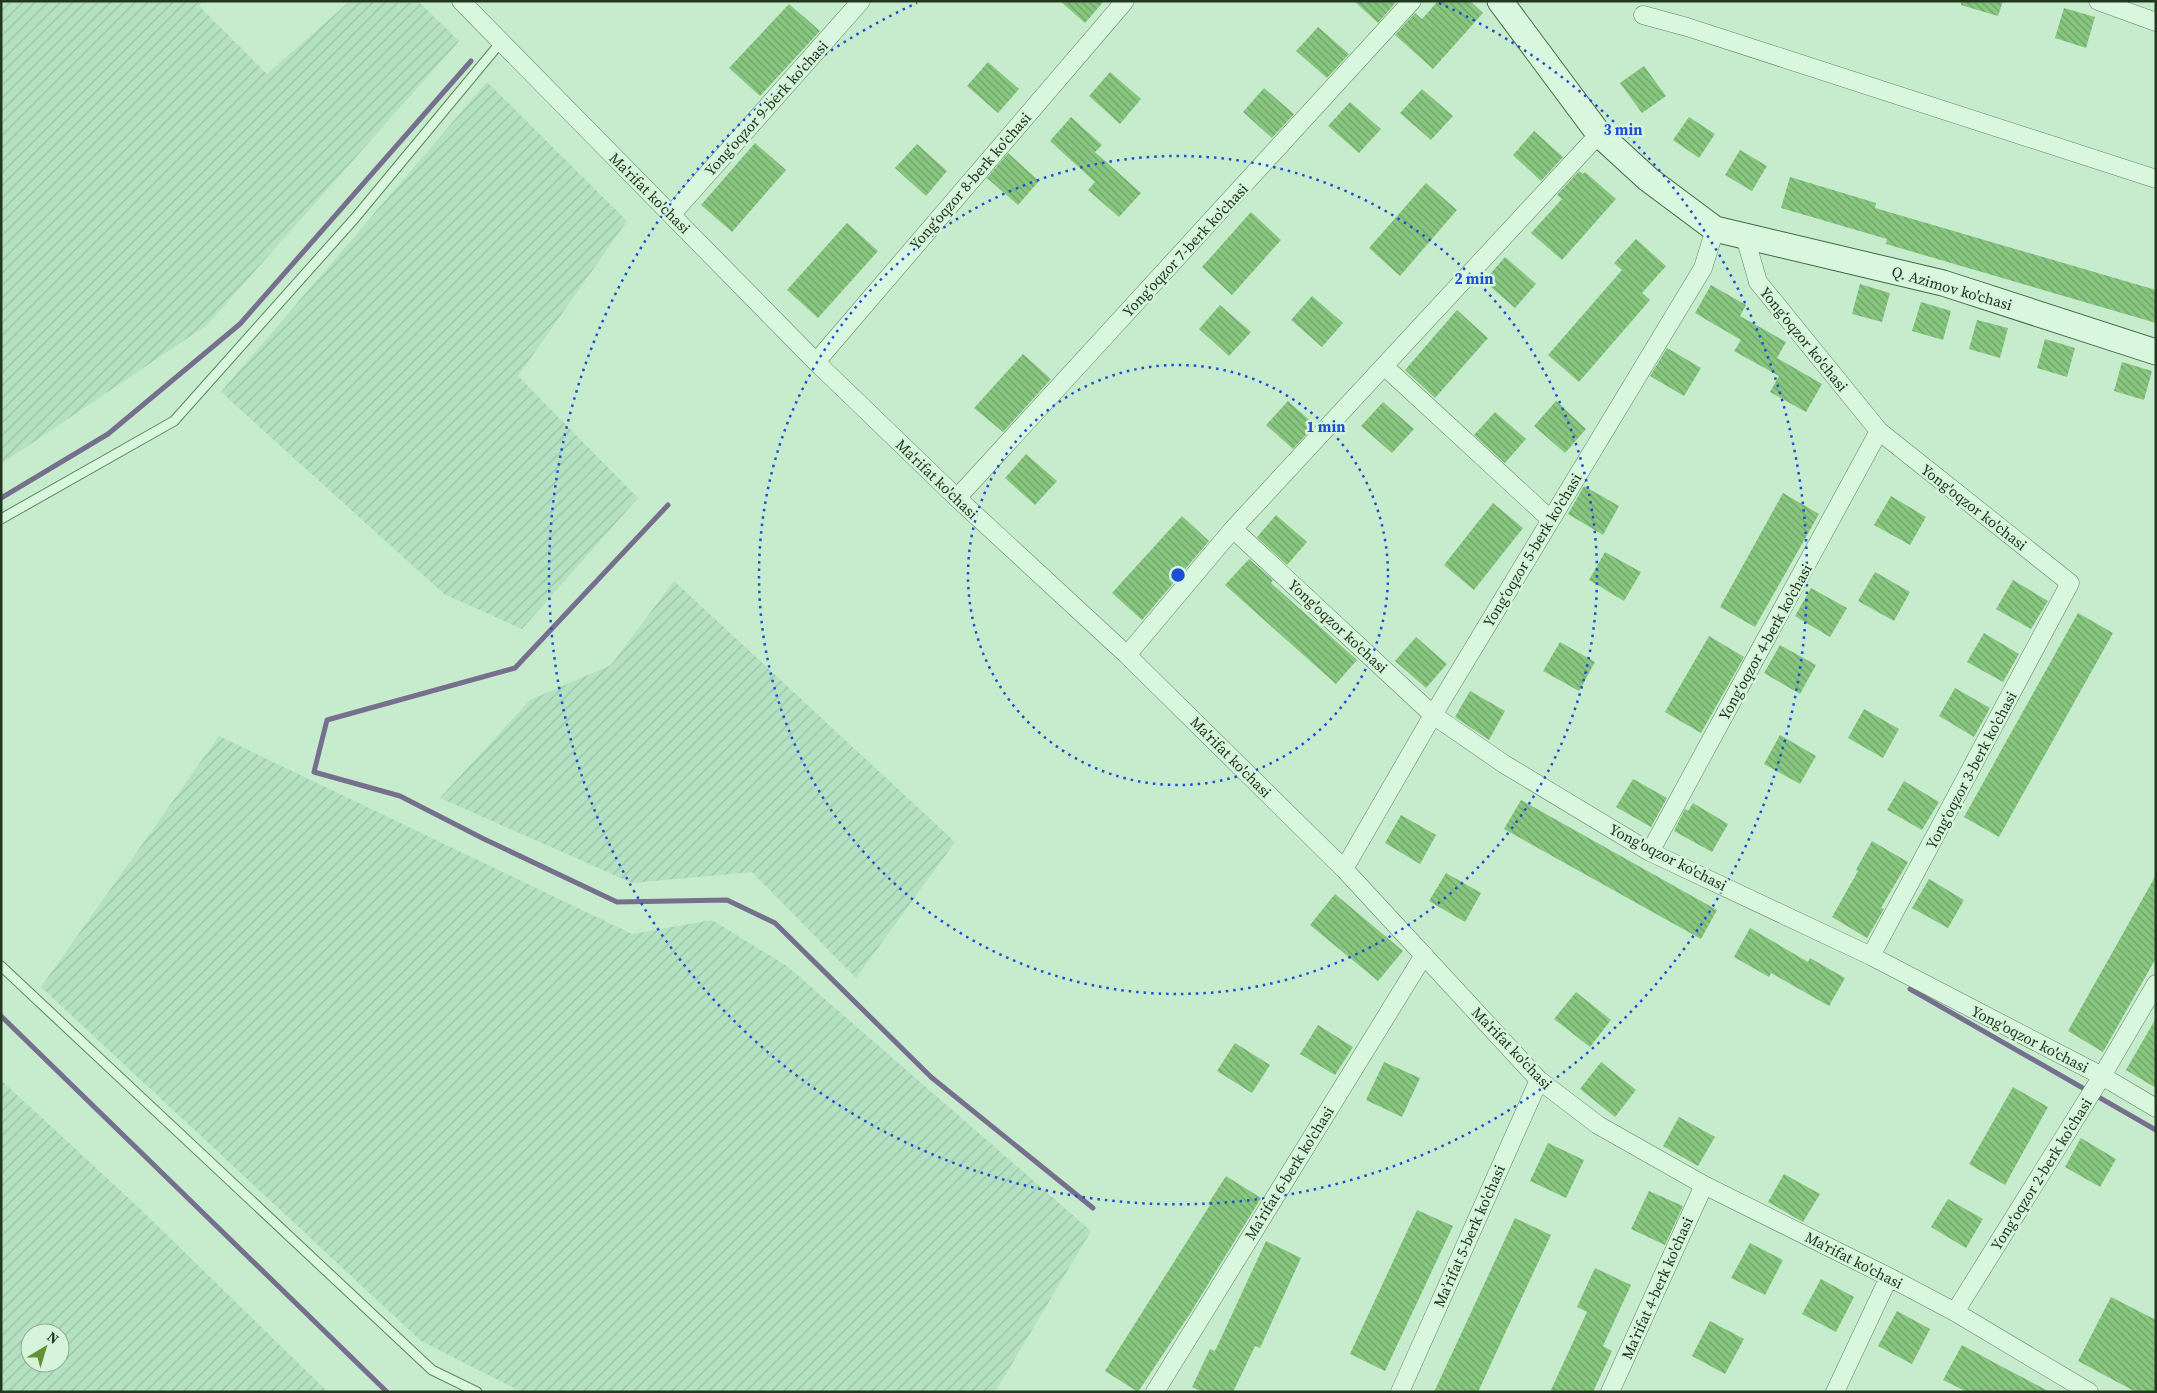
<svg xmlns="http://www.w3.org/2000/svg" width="2157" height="1393" font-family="'Source Serif 4',serif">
<defs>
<pattern id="farmland-furrows" width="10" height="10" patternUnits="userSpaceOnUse" patternTransform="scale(1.25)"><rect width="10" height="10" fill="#b4e1c2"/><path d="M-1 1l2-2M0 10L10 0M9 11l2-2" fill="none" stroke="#9ac2a6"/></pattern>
<pattern id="building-back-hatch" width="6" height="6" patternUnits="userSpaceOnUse" patternTransform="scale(1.25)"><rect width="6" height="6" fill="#87c77f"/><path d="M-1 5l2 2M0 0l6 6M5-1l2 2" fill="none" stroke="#6ea268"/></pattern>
</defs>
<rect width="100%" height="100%" fill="#c7eccd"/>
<path fill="url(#farmland-furrows)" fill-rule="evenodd" d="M1,1H203L199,6L267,74L350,1H418L459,41L207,325L1,464Z
M487,82L627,221L518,376L638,498L522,629L444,594L221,392Z
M674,581L955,842L856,978L752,872L632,883L440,798L530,700L611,665Z
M219,736L632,934L712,920L787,966L1091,1231L995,1392H522L421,1341L41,987Z
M1,1080L135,1204L328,1392H1ZM30,1333H60V1363H30Z"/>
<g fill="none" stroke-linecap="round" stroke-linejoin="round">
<path stroke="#766f8e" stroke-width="5" d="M1,498L108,434L240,324L471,61
M668,505L515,668L327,720L314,772L400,796L484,839L617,902L727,900L775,923L931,1077L1093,1208
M1910,989L2156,1130
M1,1016L387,1392"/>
</g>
<path fill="url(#building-back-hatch)" d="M1060,1H1104L1085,23Z
M1354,1H1397L1378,23Z
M1438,1H1470L1483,13L1433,69L1395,35L1415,13L1422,19Z
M1961,1H2003L1998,16L1961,5Z
M789,4L820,31L760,96L729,68Z
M2064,8L2095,17L2086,48L2055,38Z
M1318,27L1349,54L1327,78L1296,51Z
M988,62L1019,89L998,113L967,86Z
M1644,66L1666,96L1642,113L1620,83Z
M1110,72L1141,99L1120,124L1089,96Z
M1264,88L1294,114L1272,138L1243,112Z
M1422,89L1453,116L1431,140L1400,113Z
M1350,102L1381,129L1359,153L1328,126Z
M1071,117L1102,145L1095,152L1141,193L1119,217L1088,190L1095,182L1050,141Z
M1689,117L1715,134L1699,158L1673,140Z
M1534,131L1563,157L1541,181L1513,155Z
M755,143L786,170L732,232L701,205Z
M917,144L947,171L926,196L895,168Z
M1740,150L1767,166L1752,191L1725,175Z
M1008,153L1039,181L1018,205L987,178Z
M1579,171L1583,174L1585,172L1616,199L1562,260L1531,233L1562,199L1557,195Z
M1790,177L1876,203L1875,208L2156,290V323L1886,244L1887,239L1781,208Z
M1426,183L1457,210L1400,276L1369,248Z
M1251,212L1281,240L1232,295L1202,267Z
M847,223L878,251L818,318L787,290Z
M1636,239L1666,266L1642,293L1650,300L1579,382L1548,355L1622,270L1614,263Z
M1505,257L1536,284L1515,308L1484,281Z
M1860,284L1890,293L1882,322L1852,314Z
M1711,285L1746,305L1740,316L1786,342L1777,358L1822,384L1806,412L1770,392L1779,376L1734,351L1741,340L1695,313Z
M1312,296L1343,323L1322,347L1291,320Z
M1921,302L1951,311L1943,340L1912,331Z
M1220,305L1251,332L1229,356L1199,329Z
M1457,310L1488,338L1435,398L1405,370Z
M1977,320L2008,328L2000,358L1969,349Z
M2045,339L2075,348L2067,377L2037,368Z
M1667,348L1701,368L1684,396L1650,376Z
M1023,354L1051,379L1003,432L974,408Z
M2122,362L2152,371L2144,400L2114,391Z
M1288,401L1315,425L1293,449L1266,425Z
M1556,401L1586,429L1565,453L1534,426Z
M1383,402L1414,429L1392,453L1361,426Z
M1495,412L1526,439L1505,463L1474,435Z
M1026,454L1057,481L1035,505L1005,478Z
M1584,486L1619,506L1603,535L1568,514Z
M1783,493L1819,514L1755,627L1720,607Z
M1891,496L1926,517L1910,545L1874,525Z
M1493,503L1523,528L1474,590L1444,565Z
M1276,515L1307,542L1287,565L1257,537Z
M1182,516L1209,541L1142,620L1112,593Z
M1605,552L1641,572L1624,601L1589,580Z
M1249,559L1273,580L1271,583L1357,660L1336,684L1225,585Z
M1875,572L1910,592L1894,621L1858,601Z
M2013,580L2048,601L2031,629L1996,609Z
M1811,588L1847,608L1830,637L1795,616Z
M2078,613L2113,633L1999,837L1964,817Z
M1984,633L2019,654L2003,682L1967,662Z
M1709,636L1744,657L1701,733L1665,712Z
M1416,637L1447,664L1426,688L1395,661Z
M1560,642L1595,662L1579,691L1543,671Z
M1780,645L1816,665L1800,694L1764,673Z
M1955,688L1990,708L1974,737L1939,716Z
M1470,691L1505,711L1489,740L1455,717Z
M1864,709L1899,729L1883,758L1848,738Z
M1780,735L1816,756L1800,784L1764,764Z
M1633,779L1667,798L1651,827L1616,807Z
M1904,781L1939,802L1922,830L1887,810Z
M1521,800L1717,910L1701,939L1504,829Z
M1693,803L1728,824L1712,852L1674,831L1685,809L1688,811Z
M1401,815L1436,835L1420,864L1385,843Z
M1872,841L1908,862L1881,908L1884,909L1867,938L1832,917L1858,871L1856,870Z
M1446,873L1481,893L1465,922L1429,901Z
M2156,875V958L2103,1052L2068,1031Z
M1929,879L1964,900L1948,928L1912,908Z
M1335,894L1403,951L1378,981L1310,925Z
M1750,928L1808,962L1810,958L1845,978L1829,1006L1771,973L1769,977L1734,957Z
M1576,992L1611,1020L1590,1047L1554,1019Z
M2156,1018V1088L2126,1070Z
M1318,1025L1353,1047L1335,1075L1300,1054Z
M1235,1043L1270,1065L1252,1093L1217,1071Z
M1384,1062L1420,1078L1402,1117L1366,1100Z
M1601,1062L1636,1090L1615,1117L1580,1089Z
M2013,1087L2048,1107L2005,1185L1969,1164Z
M1679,1117L1715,1137L1698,1166L1663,1146Z
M2081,1138L2116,1159L2100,1187L2065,1167Z
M1548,1143L1584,1160L1566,1198L1530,1181Z
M1784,1174L1820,1194L1803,1222L1768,1202Z
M1226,1176L1261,1198L1191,1312L1138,1392L1105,1371L1210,1205L1208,1204Z
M1649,1191L1683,1206L1665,1245L1631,1229Z
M1948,1199L1983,1219L1966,1248L1931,1227Z
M1417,1210L1453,1226L1385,1371L1350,1354Z
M1515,1218L1551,1235L1507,1329L1478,1392H1434Z
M1266,1241L1301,1258L1260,1348L1255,1346L1233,1392H1202L1192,1387L1210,1349L1215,1351Z
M1750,1243L1783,1260L1765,1295L1731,1278Z
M1595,1268L1631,1285L1603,1346L1612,1351L1593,1392H1550L1587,1312L1577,1307Z
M1821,1279L1854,1297L1836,1332L1802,1314Z
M2111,1297L2156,1320V1392H2136L2078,1361Z
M1897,1311L1930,1329L1912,1364L1878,1346Z
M1710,1321L1744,1339L1725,1374L1692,1356Z
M1962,1345L1995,1363L2050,1392H1967L1943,1380Z"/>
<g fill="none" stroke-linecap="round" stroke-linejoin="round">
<g stroke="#5d865d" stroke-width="11">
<path id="lane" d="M1,519L174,421L355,218L501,42
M1,966L432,1370L477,1392"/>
</g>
<g stroke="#5d865d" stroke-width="19">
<path id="street" d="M461,1L816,362L957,498L1127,655L1344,869L1539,1080L1598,1125L1704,1185L1889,1277L1955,1312L2089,1392
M2098,1L2156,22
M1643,15L1687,27L2156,179
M672,214L861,1
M1745,237L1758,282L1879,431L2070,583L1871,956
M816,362L1125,1
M1384,366L1551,520
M957,498L1412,1
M1233,529L1433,715L1504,764L1650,852L1871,956L2102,1076L2156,1108
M1127,655L1233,529L1599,134
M1650,852L1879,431
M1344,869L1433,715L1703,268L1715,229
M1955,1312L2102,1076L2156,984
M1155,1392L1424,955
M1400,1392L1539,1080
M1610,1392L1704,1185
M1835,1392L1889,1277"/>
</g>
<g stroke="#416840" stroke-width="27">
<path id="secondary" d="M1500,1L1599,134L1648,179L1715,229L1943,283L2156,352"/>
</g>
<use href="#lane" stroke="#d9f7de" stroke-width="9"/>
<use href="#street" stroke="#d9f7de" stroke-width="18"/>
<use href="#secondary" stroke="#d9f7de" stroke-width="25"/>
</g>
<g fill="none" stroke="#1d4ed8" stroke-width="2.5" stroke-dasharray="2.5 5">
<circle cx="1178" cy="575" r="210"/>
<circle cx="1178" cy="575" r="419"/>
<path d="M1439 3A629 629 0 1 1 917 3"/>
</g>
<g text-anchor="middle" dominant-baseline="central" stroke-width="5" stroke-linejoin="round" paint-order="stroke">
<g font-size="15" fill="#213720" stroke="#d6f4db">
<text transform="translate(766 108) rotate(-48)">Yong‘oqzor 9-berk ko'chasi</text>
<text transform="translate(970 181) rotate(-49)">Yong‘oqzor 8-berk ko'chasi</text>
<text transform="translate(650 193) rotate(45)">Ma'rifat ko'chasi</text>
<text transform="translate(1185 250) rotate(-47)">Yong‘oqzor 7-berk ko'chasi</text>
<text transform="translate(1952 288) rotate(16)">Q. Azimov ko'chasi</text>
<text transform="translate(1804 339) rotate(51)">Yong‘oqzor ko'chasi</text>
<text transform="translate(937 479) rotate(44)">Ma'rifat ko'chasi</text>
<text transform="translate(1974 507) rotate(38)">Yong'oqzor ko'chasi</text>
<text transform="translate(1532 550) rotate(-59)">Yong‘oqzor 5-berk ko'chasi</text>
<text transform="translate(1338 626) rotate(43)">Yong'oqzor ko'chasi</text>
<text transform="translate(1765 642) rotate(-61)">Yong‘oqzor 4-berk ko'chasi</text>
<text transform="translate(1231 757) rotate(45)">Ma'rifat ko'chasi</text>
<text transform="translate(1971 770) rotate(-62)">Yong‘oqzor 3-berk ko'chasi</text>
<text transform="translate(1668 857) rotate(27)">Yong'oqzor ko'chasi</text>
<text transform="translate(2030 1039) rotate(27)">Yong'oqzor ko'chasi</text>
<text transform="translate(1512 1048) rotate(46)">Ma'rifat ko'chasi</text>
<text transform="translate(1289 1173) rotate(-58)">Ma’rifat 6-berk ko'chasi</text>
<text transform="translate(2041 1174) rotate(-58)">Yong‘oqzor 2-berk ko'chasi</text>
<text transform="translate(1469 1236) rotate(-66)">Ma’rifat 5-berk ko'chasi</text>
<text transform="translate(1854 1260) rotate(27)">Ma'rifat ko'chasi</text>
<text transform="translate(1657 1288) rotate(-66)">Ma’rifat 4-berk ko'chasi</text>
</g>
</g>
<circle cx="1178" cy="575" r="8" fill="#1d4ed8" stroke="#d6f4db" stroke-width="2.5"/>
<g font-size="15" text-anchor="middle" font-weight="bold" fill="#1d4ed8" stroke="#d6f4db" stroke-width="5" stroke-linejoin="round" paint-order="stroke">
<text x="1623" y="135">3 min</text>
<text x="1474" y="284">2 min</text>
<text x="1326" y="432">1 min</text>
</g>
<rect width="2157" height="1393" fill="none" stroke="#213720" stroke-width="5"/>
<g transform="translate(45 1348) rotate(38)"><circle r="24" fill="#d6f4db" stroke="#8ea890"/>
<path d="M0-4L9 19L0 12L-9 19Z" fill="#649131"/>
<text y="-8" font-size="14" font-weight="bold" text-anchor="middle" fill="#213720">N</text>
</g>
</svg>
